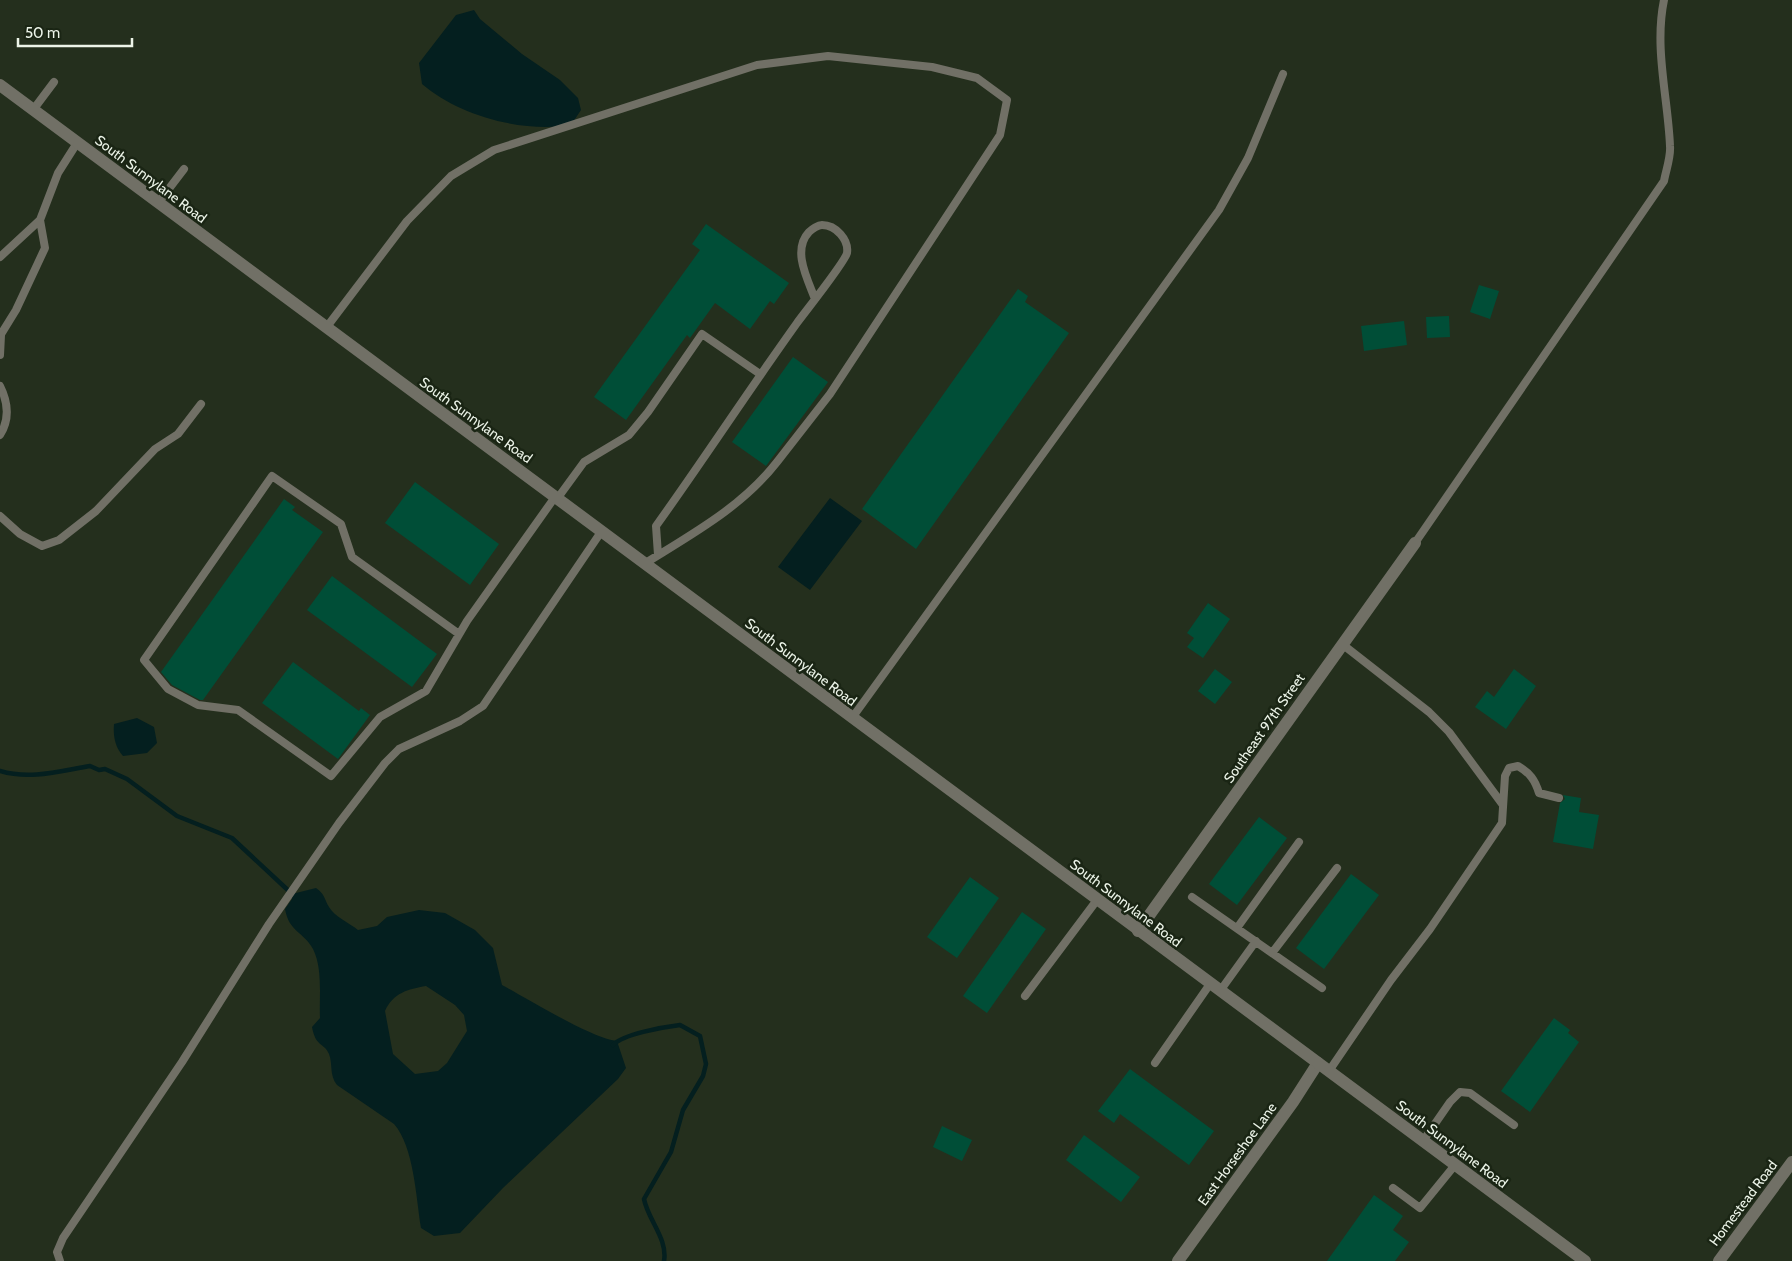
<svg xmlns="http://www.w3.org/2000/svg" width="1792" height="1261" font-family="Cabin,sans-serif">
<rect width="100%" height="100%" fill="#242f1d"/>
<path fill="#041f1f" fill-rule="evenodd" d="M474,10L480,19L522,54L560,80L578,98L581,110L571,125C523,133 459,116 422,84L419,63L456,15Z
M830,498L862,521L810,590L778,567Z
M137,718L154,727L157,743L147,753L123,756C115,747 113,736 114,724Z
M316,888C325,894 324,899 329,907C334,916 349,923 358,930L377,926L387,917L419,910L445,913L475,930L493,948L502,985C528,999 591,1038 617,1041L626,1068L618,1079L503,1188L460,1233L434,1236L421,1228C416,1197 414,1147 394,1124L337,1085C329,1075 333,1064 329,1054C324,1042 316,1048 312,1027L320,1018C319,997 323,969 313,949C303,931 289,932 285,909L292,899V894ZM426,986L455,1005L464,1015L467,1031L447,1063L438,1071L415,1074L393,1054L385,1011C393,993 408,989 426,986Z"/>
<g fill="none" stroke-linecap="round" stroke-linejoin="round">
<path stroke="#041f1f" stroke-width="4.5" d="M0,771C30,780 60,771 90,766L99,770L105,769L127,779L177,816L232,838L291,893
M613,1045C623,1034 664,1027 680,1025L700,1036L706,1064L703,1076L683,1110L671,1152L644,1199C648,1220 668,1239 664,1261"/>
</g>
<path fill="#004e37" d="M706,224L789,283L774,304L770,301L750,329L715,303L690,338L687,335L626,420L594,397L700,250L692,244Z
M1479,285L1499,291L1490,319L1470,312Z
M1018,289L1028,296L1025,302L1069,333L916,549L862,509Z
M1449,316L1450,337L1427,338L1426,317Z
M1404,321L1407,345L1364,351L1361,326Z
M793,357L828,382L766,466L732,442Z
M415,482L499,544L470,585L385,523Z
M284,499L295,507L292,510L323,532L203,700H200L172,685L161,672Z
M332,576L437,654L412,687L307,610Z
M1208,603L1230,619L1203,658L1187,647L1194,638L1187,633Z
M293,662L359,711L361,708L370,715L338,759L262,703Z
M1215,669L1232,682L1215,704L1198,691Z
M1514,669L1536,686L1506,729L1475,707L1487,691L1494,697Z
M1563,795L1581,798L1579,812L1599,815L1593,849L1553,842L1560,803L1565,799Z
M1259,817L1287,838L1237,905L1209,884Z
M1351,874L1379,895L1324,969L1296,948Z
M970,877L999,898L957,958L927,937Z
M1022,912L1046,929L987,1013L963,996Z
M1554,1018L1570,1030L1568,1033L1579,1042L1530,1112L1501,1091Z
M1130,1069L1214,1131L1189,1165L1120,1114L1114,1123L1098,1111Z
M942,1126L972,1140L962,1161L933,1147Z
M1084,1135L1140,1177L1121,1202L1066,1160Z
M1374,1195L1403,1216L1393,1230L1409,1242L1395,1261H1327Z"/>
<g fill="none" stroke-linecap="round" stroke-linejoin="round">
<path stroke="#717066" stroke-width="8" d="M33,110L54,82
M158,203L184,169
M0,257L40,220L58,173L77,143
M326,328L407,221L451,176L494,150L757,65L828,56L932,67L977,78L1007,100L1000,135L830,394L777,462C742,507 692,534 644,564
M0,336L16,310L45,248L40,220
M0,355L1,335
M0,386C8,402 10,419 0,435
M557,499L584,462L629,435L648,412L702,334L760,374
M0,516L20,534L42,546L59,540L96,511L155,449L178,434L201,404
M1415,543L1664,181C1666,170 1671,157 1670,146C1668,98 1654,48 1664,0
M658,555L656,526C704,459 749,390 797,323C805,312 845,262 847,253C849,240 836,225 822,225C818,225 812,229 809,232C792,250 807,278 815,299
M459,634L352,557L341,524L272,476L144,660L168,689L198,705L238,710L331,776L380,717L426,691L467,621L555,497
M1342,644L1429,712L1449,732L1503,805
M852,718L1219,210L1248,158L1283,74
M1192,897L1322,988
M1237,928L1299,842
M1272,953L1337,868
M1220,991L1256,941
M1025,996L1097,900
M1155,1063L1210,984
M1329,1071L1391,980L1430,929L1502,823L1505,776L1509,768L1518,766C1530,773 1535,780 1539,793L1559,798
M1423,1141L1450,1102L1460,1092L1470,1093L1514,1125
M1393,1188L1420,1208L1455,1165
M60,1261L57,1252L63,1238L182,1062L269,924L339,823L385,763L399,749L460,721L483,706L601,532"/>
<path stroke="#717066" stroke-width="12" d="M1138,931L1415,543
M1178,1261L1293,1102L1318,1063
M1719,1261L1792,1162"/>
<path stroke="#717066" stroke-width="12" d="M0,85L1585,1261"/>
</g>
<g text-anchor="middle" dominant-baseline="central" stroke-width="5" stroke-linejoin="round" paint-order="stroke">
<g font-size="14" fill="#ecf4e8" stroke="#1a2514">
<text transform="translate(151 179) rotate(37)">South Sunnylane Road</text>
<text transform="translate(476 420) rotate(36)">South Sunnylane Road</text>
<text transform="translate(801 662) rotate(37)">South Sunnylane Road</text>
<text transform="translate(1264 728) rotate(-55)">Southeast 97th Street</text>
<text transform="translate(1126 903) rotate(37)">South Sunnylane Road</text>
<text transform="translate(1452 1144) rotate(37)">South Sunnylane Road</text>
<text transform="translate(1237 1154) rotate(-54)">East Horseshoe Lane</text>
<text transform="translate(1743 1203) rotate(-53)">Homestead Road</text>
</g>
</g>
<path d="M18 38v8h114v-8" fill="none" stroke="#ecf4e8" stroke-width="2.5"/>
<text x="25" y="38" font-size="15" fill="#ecf4e8" stroke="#1a2514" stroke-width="4" paint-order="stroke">50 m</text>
</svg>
